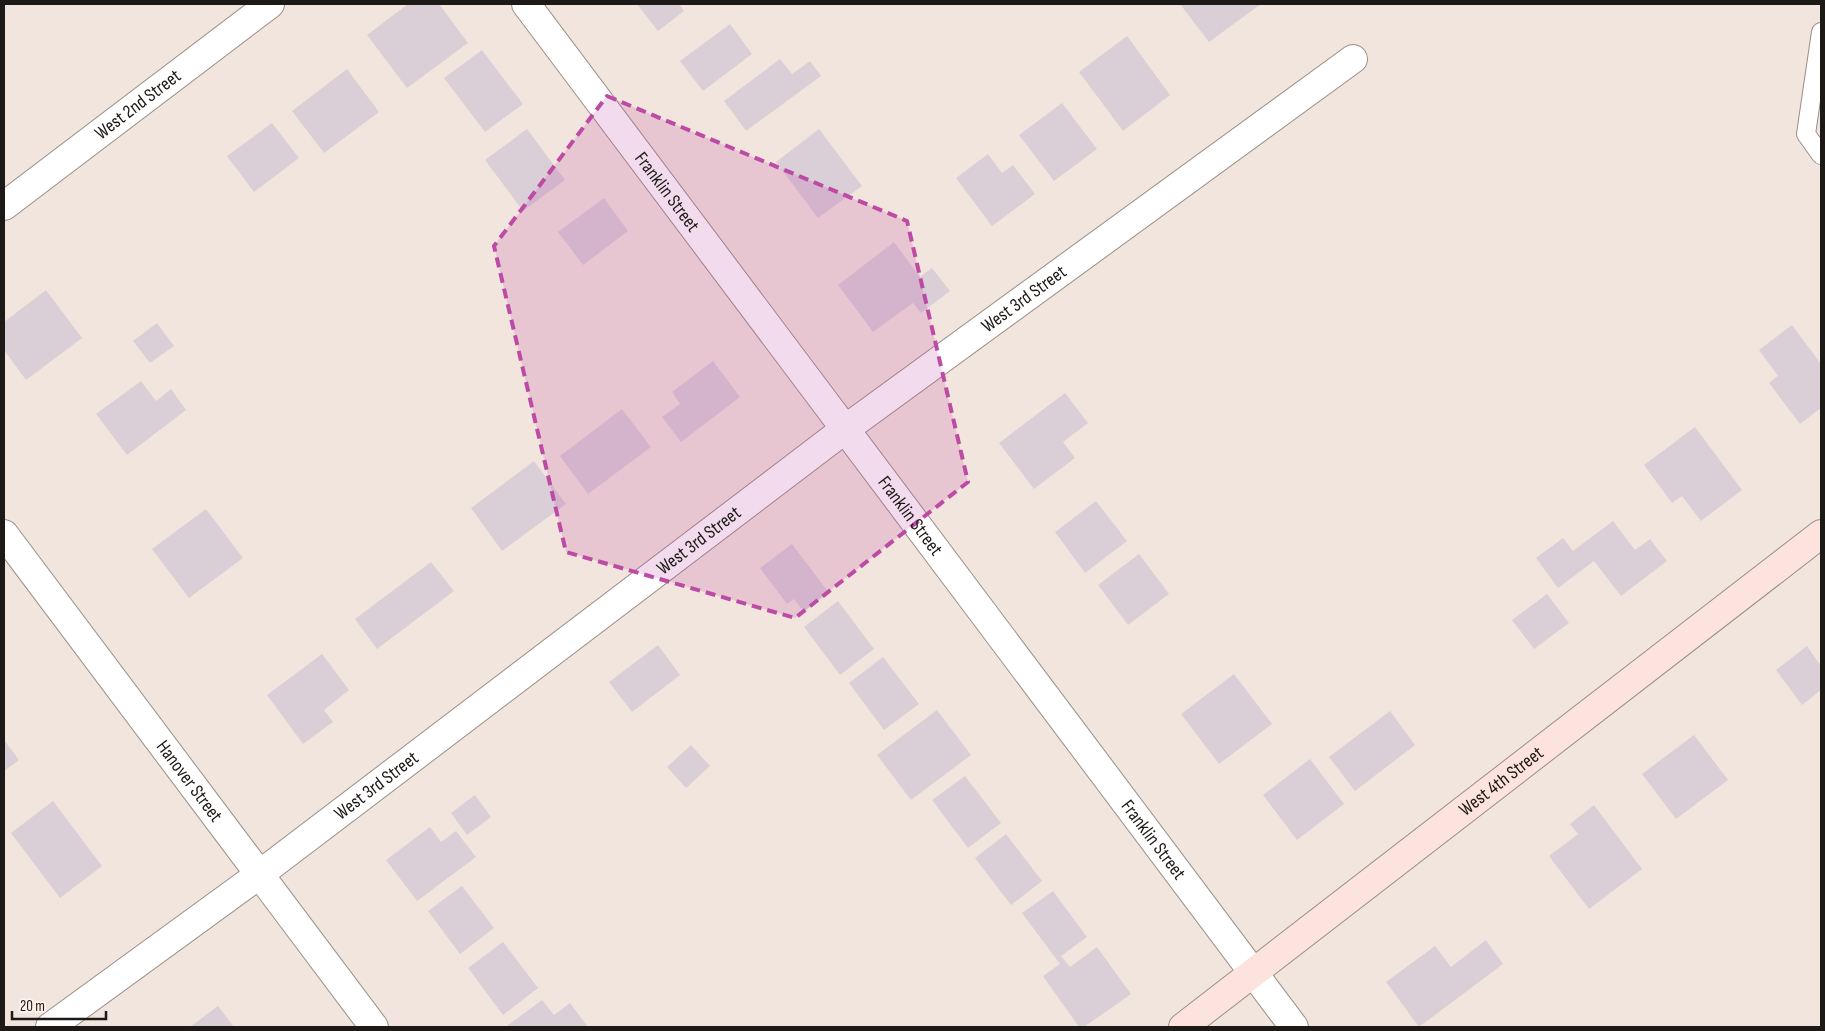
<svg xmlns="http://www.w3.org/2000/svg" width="1825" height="1031" font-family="'Sofia Sans Condensed',sans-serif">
<rect width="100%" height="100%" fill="#f2e5dd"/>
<path fill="#dacfd7" d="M408,4H439L468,43L407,88L367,35Z
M637,4H679L684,11L658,31Z
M1180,4H1261L1209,42Z
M730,24L752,54L703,91L680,61Z
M1127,36L1170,95L1123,131L1079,72Z
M482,50L523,104L485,132L444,78Z
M780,59L792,74L810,61L821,76L746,131L724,101Z
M347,69L379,112L324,153L292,111Z
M1062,103L1097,149L1054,181L1019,135Z
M272,123L299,158L254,192L227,156Z
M527,129L565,180L523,211L485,160Z
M819,129L862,186L818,218L776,162Z
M988,154L1002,173L1013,165L1035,194L992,226L956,178Z
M604,198L628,231L583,265L558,232Z
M894,242L920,277L932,268L950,291L921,313L913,303L873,332L838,285Z
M46,290L82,338L26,380L4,350V322Z
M157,323L174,346L150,363L133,341Z
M1792,325L1821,364V408L1800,424L1769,383L1778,376L1759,350Z
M713,361L740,397L681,442L662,417L680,404L672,392Z
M141,381L156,401L171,389L186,410L127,455L96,414Z
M1065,393L1088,423L1063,442L1075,458L1034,489L999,443Z
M622,409L651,447L588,494L560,456Z
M1695,427L1742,490L1701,521L1682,496L1672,503L1644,465Z
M534,461L566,504L502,551L471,508Z
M1096,501L1127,541L1085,573L1055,532Z
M206,509L243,558L189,598L152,549Z
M1613,521L1635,550L1650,539L1667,561L1621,596L1594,561L1558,588L1536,558L1563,538L1573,551Z
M792,544L829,593L804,612L794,599L787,604L760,568Z
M1139,554L1169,594L1128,625L1098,585Z
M431,562L454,591L377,649L355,619Z
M1547,594L1569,623L1534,649L1512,620Z
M838,601L874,649L840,675L804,627Z
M658,645L680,675L632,712L609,682Z
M1807,646L1821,666V690L1802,705L1776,670Z
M322,654L349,690L324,710L333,722L303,744L267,695Z
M883,657L919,704L884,730L849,683Z
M1234,674L1272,724L1219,764L1181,714Z
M937,710L971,755L911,800L877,755Z
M1390,711L1415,745L1355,791L1329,757Z
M1694,735L1728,780L1676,819L1642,774Z
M4,740L19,760L4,771Z
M691,745L710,766L686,788L667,767Z
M1310,759L1344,804L1297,840L1263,795Z
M965,776L1001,823L968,848L932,800Z
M475,795L491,817L467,835L451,813Z
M53,801L102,866L60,898L11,833Z
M1594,805L1642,869L1589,909L1549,856L1578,834L1570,824Z
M430,827L441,842L456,831L476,857L417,901L386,860Z
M1006,834L1042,881L1011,905L975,858Z
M462,886L494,928L460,954L428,911Z
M1053,891L1087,937L1061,956L1070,967L1097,947L1131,994L1084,1027H1079L1043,976L1060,964L1022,913Z
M1486,940L1503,964L1419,1027L1386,982L1435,946L1451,967Z
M503,942L538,988L503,1015L468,968Z
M542,1000L554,1015L570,1003L588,1027H508L507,1026Z
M218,1006L234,1027H190Z"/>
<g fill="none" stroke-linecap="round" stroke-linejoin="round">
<g stroke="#9a8e87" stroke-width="20">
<path id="service" d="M1821,32L1806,134L1821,155"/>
</g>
<g stroke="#9a8e87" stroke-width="30">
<g id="minor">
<path id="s1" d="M526,4L1294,1027"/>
<path id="s2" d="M4,206L270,4"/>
<path id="s3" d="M4,534L374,1027"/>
<path id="s4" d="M50,1027L260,874L844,430L1353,59"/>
</g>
</g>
<g stroke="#9a8e87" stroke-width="30">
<g id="secondary">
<path id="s5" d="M1183,1027L1821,534"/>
</g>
</g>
<use href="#service" stroke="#fff" stroke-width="18"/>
<use href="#minor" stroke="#fff" stroke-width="28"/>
<use href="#secondary" stroke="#fce3dd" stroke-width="28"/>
</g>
<path fill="#bd4aa4" fill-opacity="0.2" stroke="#bd4aa4" stroke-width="4" stroke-dasharray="10 6" stroke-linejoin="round" d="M607,96L907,221L968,482L795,618L566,552L494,246Z"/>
<g text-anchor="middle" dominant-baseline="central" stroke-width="4" stroke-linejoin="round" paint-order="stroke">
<g font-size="19" fill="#1d1916" stroke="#fff2ea">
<text stroke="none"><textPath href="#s2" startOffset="168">West 2nd Street</textPath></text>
<text stroke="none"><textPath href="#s1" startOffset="235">Franklin Street</textPath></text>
<text stroke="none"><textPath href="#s4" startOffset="1216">West 3rd Street</textPath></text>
<text stroke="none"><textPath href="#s1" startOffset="640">Franklin Street</textPath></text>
<text stroke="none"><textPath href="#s4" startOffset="811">West 3rd Street</textPath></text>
<text stroke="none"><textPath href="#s3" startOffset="309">Hanover Street</textPath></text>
<text stroke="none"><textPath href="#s5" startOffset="402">West 4th Street</textPath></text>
<text stroke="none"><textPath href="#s4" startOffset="406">West 3rd Street</textPath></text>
<text stroke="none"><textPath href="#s1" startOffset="1045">Franklin Street</textPath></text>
</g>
</g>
<rect width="1825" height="1031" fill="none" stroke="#1d1916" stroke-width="10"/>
<path d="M12 1011v8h94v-8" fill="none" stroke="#1d1916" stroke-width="2.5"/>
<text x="20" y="1011" font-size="15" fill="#1d1916" stroke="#fff2ea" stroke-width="4" paint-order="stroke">20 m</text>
</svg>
